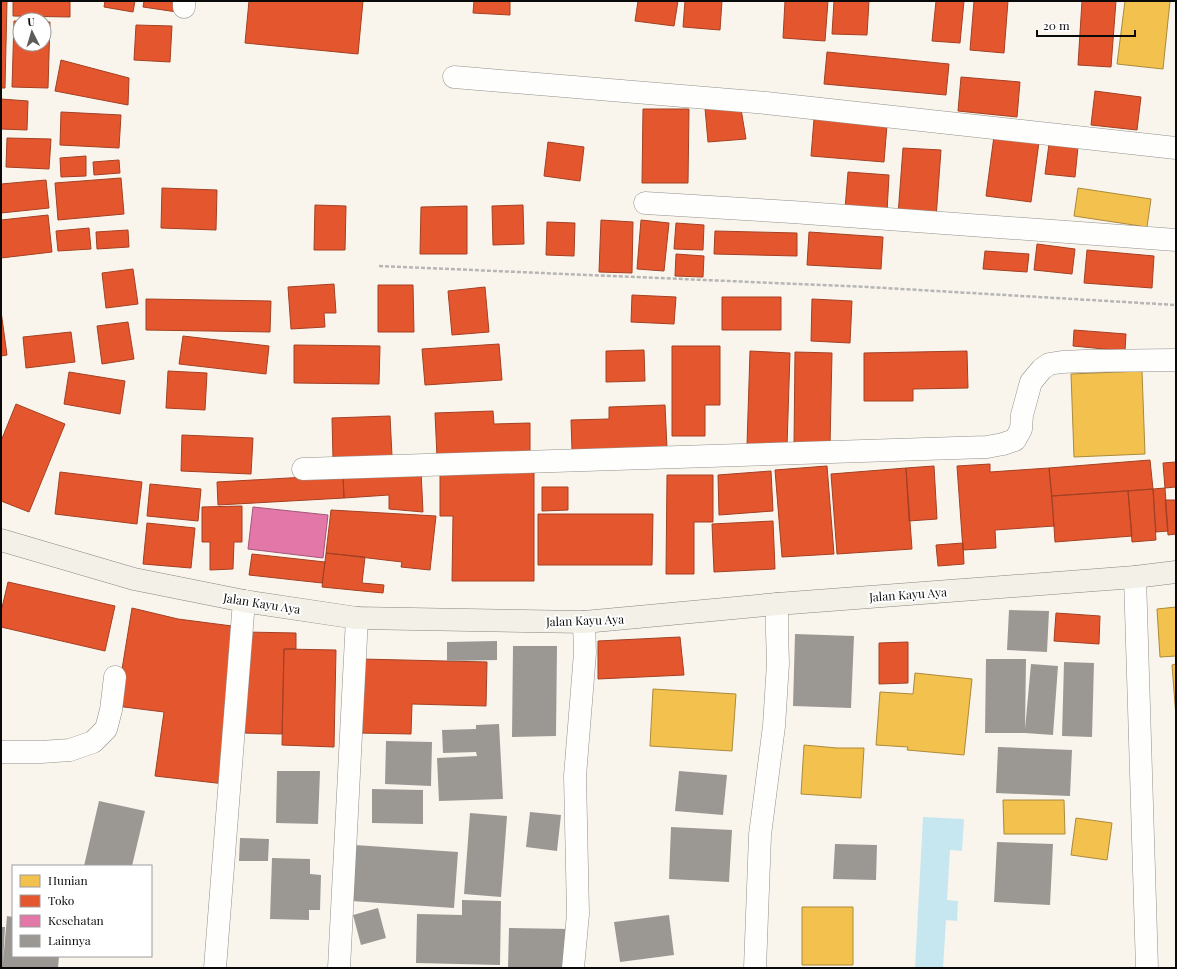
<svg xmlns="http://www.w3.org/2000/svg" width="1177" height="969" font-family="'Playfair Display',serif">
<rect width="100%" height="100%" fill="#f9f5ed"/>
<path fill="#c6e7f0" d="M923,817L964,819L962,851L950,850L947,900L958,901L957,921L946,920L943,968H915Z"/>
<path fill="#f2c14e" stroke="#ac8a3a" d="M1125,1H1170L1163,69L1117,64Z
M1078,188L1151,199L1147,227L1074,216Z
M1142,371L1145,454L1074,457L1071,374Z
M1176,607V656L1160,657L1157,609Z
M1176,664V717L1172,665Z
M915,673L972,679L964,755L907,750L908,747L876,745L880,692L913,694Z
M653,689L736,694L732,751L650,746Z
M804,745L837,748H864L861,798L801,794Z
M1003,800H1064L1065,834H1004Z
M1076,818L1112,823L1107,860L1071,855Z
M802,907H853V965H802Z"/>
<path fill="#e4572e" stroke="#a34023" d="M1,1H7L5,88H1Z
M13,1H70V17L13,16Z
M105,1H135L133,12L104,7Z
M144,1H178L177,12L143,7Z
M249,1H363L358,54L245,43Z
M474,1H510V15L473,13Z
M638,1H678L674,26L635,21Z
M685,1H722L720,30L683,27Z
M785,1H828L825,41L783,38Z
M834,1H869L867,35L832,34Z
M936,1H964L960,43L932,41Z
M974,1H1008L1004,53L970,50Z
M1082,1H1116L1111,67L1078,65Z
M14,21H20V44H44V22H50L48,88L12,87Z
M136,25L172,26L170,62L134,60Z
M827,52L949,64L946,95L824,84Z
M61,60L129,78L128,105L55,91Z
M961,77L1020,82L1017,117L958,111Z
M1095,91L1141,97L1137,130L1091,125Z
M1,99L28,101L27,130L1,129Z
M705,108L741,109L746,139L708,142Z
M643,109H689L688,183H642Z
M61,112L121,115L119,148L60,145Z
M814,119L887,125L884,162L811,156Z
M994,136L1039,142L1031,202L986,196Z
M7,138L51,139L49,169L6,167Z
M548,142L584,147L580,181L544,176Z
M1049,144L1078,147L1075,177L1045,174Z
M903,148L941,150L936,218L898,215Z
M86,156V176L61,177L60,158Z
M119,160L120,173L94,175L93,162Z
M848,172L889,175L887,212L845,209Z
M121,178L124,214L58,220L55,183Z
M46,180L49,208L1,213V184Z
M162,188L217,190L216,230L161,228Z
M315,205L346,206L345,250H314Z
M523,205L524,244L493,245L492,206Z
M467,206V254H420L421,207Z
M48,215L52,252L1,258V220Z
M601,220L633,222L632,273L599,272Z
M641,220L669,223L664,271L637,269Z
M547,222L575,223L574,256L546,255Z
M676,223L704,225L703,250L674,249Z
M89,228L91,249L58,251L56,231Z
M128,230L129,247L97,249L96,232Z
M715,231L797,233V256L714,254Z
M809,232L883,237L881,269L807,265Z
M1037,244L1075,249L1072,274L1034,270Z
M1087,250L1154,256L1152,288L1084,283Z
M985,251L1029,254L1027,272L983,269Z
M676,254L704,256L703,277L675,276Z
M133,269L138,304L106,308L102,273Z
M334,284L336,313H324L325,327L291,329L288,287Z
M378,285H413L414,332H378Z
M485,287L489,332L452,335L448,291Z
M632,295L676,297L674,324L631,322Z
M722,297H781V330H722Z
M146,299L271,301L270,332L146,330Z
M812,299L852,301L850,343L811,341Z
M1,311L7,355L1,356Z
M128,322L134,359L102,364L97,326Z
M1074,330L1126,334L1125,351L1073,346Z
M71,332L75,362L26,368L23,337Z
M183,336L269,346L266,374L179,364Z
M499,344L502,380L425,385L422,349Z
M294,345L380,346L379,384L294,383Z
M672,346H720V405H705V436H672Z
M644,350L645,381L606,382V351Z
M750,351L790,353L787,446L747,445Z
M967,351L968,388L913,389V401H864V353Z
M795,352L832,353L830,445H794Z
M168,371L207,373L205,410L166,408Z
M69,372L125,381L120,414L64,404Z
M16,404L65,424L29,512L1,501V441Z
M665,405L667,448L572,450L571,420L609,419V407Z
M493,411L494,424L530,423V454L437,457L435,413Z
M390,416L392,456L333,458L332,418Z
M182,435L253,438L251,474L181,471Z
M1150,460L1153,489L1052,496L1049,468Z
M1176,462V487L1165,488L1163,463Z
M990,464V472L1049,468L1054,526L995,530L996,548L963,550L957,466Z
M827,466L834,554L782,557L775,470Z
M934,466L937,519L909,521L906,468Z
M906,468L912,549L837,554L831,474Z
M440,470H534V581H452L453,516H440Z
M421,471L423,512L389,509V495L344,498L343,475Z
M771,471L773,511L719,515L718,475Z
M60,472L142,482L137,524L55,514Z
M343,475L344,498L218,505L217,482Z
M667,475H713V522H694V574H666Z
M150,484L201,489L198,521L147,516Z
M542,487H568V510L542,511Z
M1165,488L1168,531L1156,532L1153,489Z
M1153,489L1156,540L1132,542L1128,491Z
M1128,491L1132,536L1055,542L1052,496Z
M1165,500H1176V534L1168,535Z
M242,506V542H234L233,569L210,570V542H202V507Z
M331,510L436,516L430,570L401,567L402,562L326,553Z
M538,514H653L652,565H538Z
M773,521L775,569L714,572L712,524Z
M147,523L195,528L191,568L143,564Z
M963,543L964,564L938,566L936,545Z
M326,553L365,557L362,583L384,585L383,593L322,587Z
M252,554L325,562L322,583L249,575Z
M8,582L115,606L105,651L1,627V612Z
M132,608L178,619L232,626L225,784L155,776L164,712L116,706Z
M1056,613L1100,616L1099,644L1054,641Z
M245,632L296,633V649H284L282,734L243,733Z
M680,637L684,675L598,679V641Z
M908,642V683L879,684V643Z
M284,649L336,650L334,747L282,745Z
M361,659L487,662L486,706L412,704L411,734L359,733Z"/>
<path fill="#e377a8" stroke="#a25679" d="M253,507L328,515L323,558L248,549Z"/>
<path fill="#9b9894" d="M1009,610L1049,611L1047,652L1007,650Z
M795,634L854,636L851,708L793,706Z
M497,641V660L447,661V642Z
M513,646H557L556,736L512,737Z
M986,659H1026L1025,729L1031,664L1058,666L1053,735L1025,733H985Z
M1064,662L1094,663L1092,737L1062,736Z
M499,724L503,799L439,801L437,758L477,756L476,752L443,753L442,730L476,729V725Z
M386,741L432,742L431,786L385,784Z
M998,747L1072,750L1070,796L996,793Z
M277,771H320L318,824L276,823Z
M679,771L727,775L723,815L675,811Z
M372,789L423,790V824L372,823Z
M99,801L145,811L132,866H84Z
M530,812L561,815L557,851L526,847Z
M470,813L507,816L501,897L464,894Z
M671,827L732,830L729,882L669,879Z
M240,838L269,839L268,861H239Z
M997,842L1053,844L1050,905L994,902Z
M835,844L877,845L876,880L833,879Z
M355,845L458,852L454,908L351,901Z
M272,858L310,859V874L321,875L320,910H309V920L270,919Z
M462,900L501,901L500,965L416,963L417,914L462,915Z
M378,908L386,938L361,945L353,915Z
M669,915L674,955L620,962L614,922Z
M7,916L13,917V956H59L58,968H1V927H5L3,963Z
M509,928L571,929L570,968H508Z"/>
<g fill="none" stroke-linecap="round" stroke-linejoin="round">
<g stroke="#92908c" stroke-width="23">
<path id="street" d="M184,7V1
M454,77L766,103L1176,148
M645,203L792,212L1176,240
M303,469L987,447L1003,444L1015,440L1021,429L1022,415L1031,382L1042,369L1049,364L1062,362L1085,361L1176,360
M1135,577L1147,968
M1,752H41L70,750L93,742L106,729L111,710L115,677
M215,968L244,601
M339,968L357,618
M573,968L578,914L575,776L585,653L584,622
M755,968L760,835L774,726L778,663L777,632V604"/>
</g>
<g stroke="#888683" stroke-width="23">
<path id="secondary" d="M1,540L134,579L244,601L357,618L584,622L777,604L1135,577L1176,572"/>
</g>
<path stroke="#b7b6b5" stroke-width="2.5" stroke-dasharray="4 2" stroke-linecap="butt" d="M379,266L868,287L1176,305"/>
<use href="#street" stroke="#fefefc" stroke-width="22"/>
<use href="#secondary" stroke="#f3f0e8" stroke-width="22"/>
</g>
<g text-anchor="middle" dominant-baseline="central" stroke-width="4" stroke-linejoin="round" paint-order="stroke">
<g font-size="12" fill="#0a0a0a" stroke="#fff">
<text transform="translate(908 594) rotate(-4)">Jalan Kayu Aya</text>
<text transform="translate(262 603) rotate(9)">Jalan Kayu Aya</text>
<text transform="translate(585 620) rotate(-2)">Jalan Kayu Aya</text>
</g>
</g>
<rect width="1177" height="969" fill="none" stroke="#0a0a0a" stroke-width="4"/>
<rect x="12" y="865" width="140" height="92" fill="#ffffff" stroke="#9d9d9d"/>
<rect x="20" y="875" width="20" height="12" fill="#f2c14e" stroke="#9d9d9d"/>
<text x="48" y="885" font-size="12" fill="#0a0a0a">Hunian</text>
<rect x="20" y="895" width="20" height="12" fill="#e4572e" stroke="#9d9d9d"/>
<text x="48" y="905" font-size="12" fill="#0a0a0a">Toko</text>
<rect x="20" y="915" width="20" height="12" fill="#e377a8" stroke="#9d9d9d"/>
<text x="48" y="925" font-size="12" fill="#0a0a0a">Kesehatan</text>
<rect x="20" y="935" width="20" height="12" fill="#9b9894" stroke="#9d9d9d"/>
<text x="48" y="945" font-size="12" fill="#0a0a0a">Lainnya</text>
<g transform="translate(32 32) rotate(355)"><circle r="19" fill="#ffffff" stroke="#9d9d9d"/>
<path d="M0-3L7 15L0 10L-7 15Z" fill="#5e5c59"/>
<text y="-6" font-size="11" font-weight="bold" text-anchor="middle" fill="#0a0a0a">U</text>
</g>
<path d="M1037 30v6h98v-6" fill="none" stroke="#0a0a0a" stroke-width="2"/>
<text x="1043" y="30" font-size="12" fill="#0a0a0a" stroke="#ffffff" stroke-width="3" paint-order="stroke">20 m</text>
</svg>
